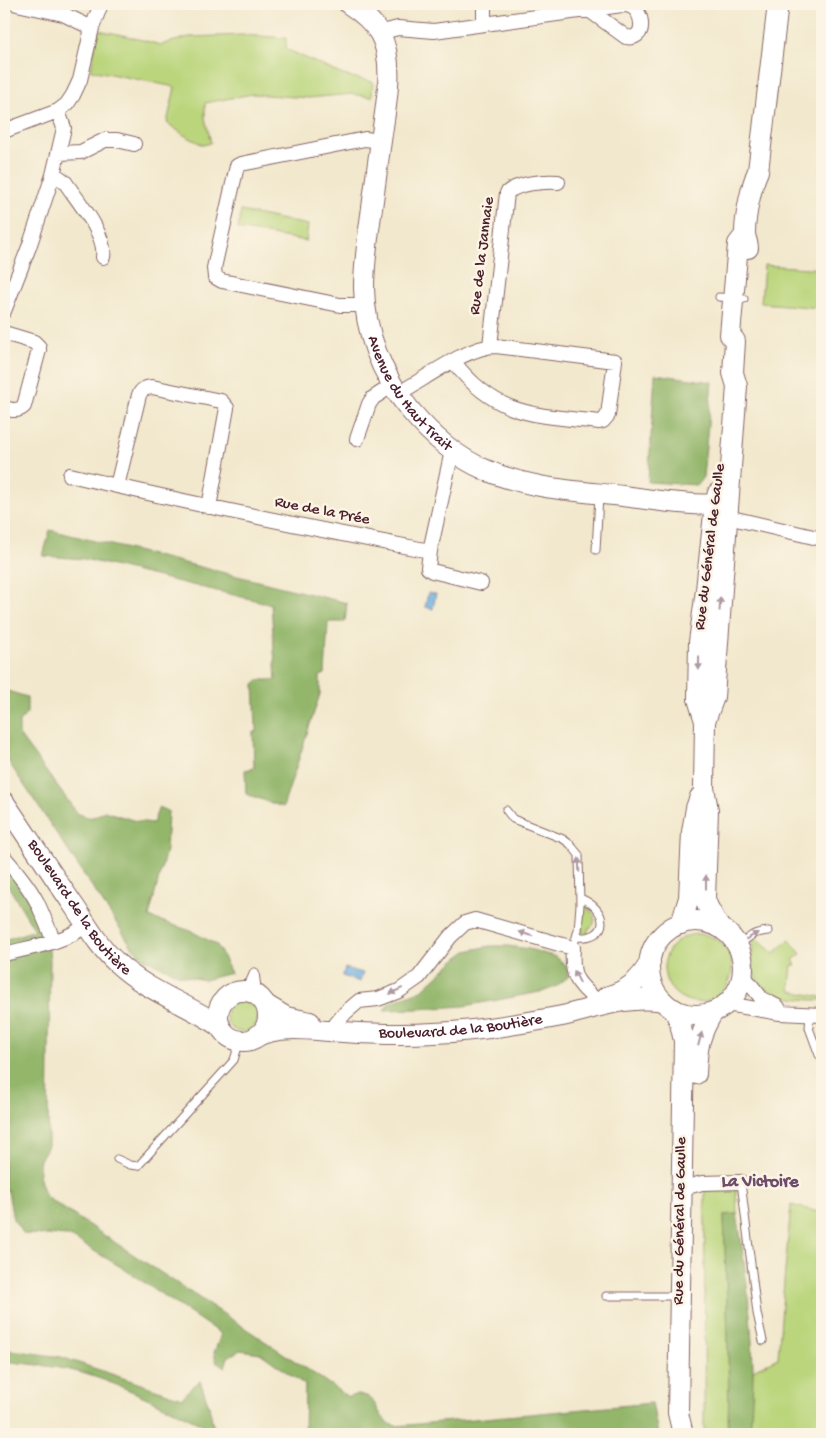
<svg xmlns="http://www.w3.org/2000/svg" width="826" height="1438" font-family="'Gochi Hand',sans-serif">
<rect width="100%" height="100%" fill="#fcf5e5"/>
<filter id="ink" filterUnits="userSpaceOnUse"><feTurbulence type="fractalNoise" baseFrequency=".02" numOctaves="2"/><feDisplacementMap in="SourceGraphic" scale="10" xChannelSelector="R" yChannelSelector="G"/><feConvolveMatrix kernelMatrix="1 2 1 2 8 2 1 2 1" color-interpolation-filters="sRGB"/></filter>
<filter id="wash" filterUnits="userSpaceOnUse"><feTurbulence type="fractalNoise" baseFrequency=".0096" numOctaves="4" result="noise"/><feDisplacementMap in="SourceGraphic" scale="20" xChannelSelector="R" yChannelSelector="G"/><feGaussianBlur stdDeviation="1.12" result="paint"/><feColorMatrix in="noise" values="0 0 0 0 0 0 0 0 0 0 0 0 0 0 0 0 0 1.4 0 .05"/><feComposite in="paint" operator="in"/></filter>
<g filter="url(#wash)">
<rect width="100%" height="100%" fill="#f2e8cd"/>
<path fill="#bad57b" stroke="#827a53" d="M98,30L123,35L161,45L189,37L244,35L286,38V49L343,75L373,82L372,97L351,94L309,98L252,94L205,103V118L211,143L203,145L184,135L167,123L175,87L91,70Z
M241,211L308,225L306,241L238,229Z
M764,265L822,269V308L761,303Z
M588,904L589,910L593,913C596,920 595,926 588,929V934H582L583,905Z
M664 968a34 34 0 1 1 68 0a34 34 0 1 1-68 0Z
M756,938L774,954L789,939L801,954L793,960L796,965H792L790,987L791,991L822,997V1000C802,1000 763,998 755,975C751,966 752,954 753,944L751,942Z
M226 1016a16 16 0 1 1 32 0a16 16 0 1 1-32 0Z
M736,1187L737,1214L724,1215C726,1288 730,1361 728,1434H704L705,1189Z
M791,1205L822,1213V1434H750L753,1370L778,1358L783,1293Z"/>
<path fill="#93b66b" stroke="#6e6a4b" d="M655,374L712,382L703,477L697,485L648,482Z
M50,530L347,603L345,622H328L325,674L320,676V694L283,807L246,794L245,770L254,768L253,732H257V725H256L254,684L258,680H276L271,604L84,559L43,556Z
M4,690L27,697V713L19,722V735L77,813C90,819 92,819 104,811L136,821L153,823L159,807L168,811L166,850L149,917L191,931L217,945L231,973L204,980L180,975L143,958L133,948L4,755Z
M4,857L46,924L50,959L48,1145C46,1151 42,1155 40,1160C36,1173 42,1185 46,1197L307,1369L348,1397C382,1386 371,1420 396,1426L652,1403L658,1434H304L305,1385L260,1353L240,1350L228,1357L225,1367L217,1363L214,1353L221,1334L121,1267L69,1236L24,1234L13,1219L8,1191L4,1190V940L35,930L7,884L4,881Z
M489,946H508L529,949L556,957L566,965L568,977L557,986L545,991L503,999L464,1006L418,1009L384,1010L389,1003L422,990L456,959L467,951Z
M737,1214C745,1265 752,1317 753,1369C753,1391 751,1413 750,1434H728C730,1361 726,1288 724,1215Z
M4,1349L61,1357L182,1398L191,1388L200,1381L209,1406L215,1434H204L202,1424C166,1407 129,1388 92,1376C63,1366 33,1365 4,1361Z"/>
<path fill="#6cacdf" stroke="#5b6685" d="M428,593L436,594L433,609L425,607Z
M345,968L363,973L360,982L342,976Z"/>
</g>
<g filter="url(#ink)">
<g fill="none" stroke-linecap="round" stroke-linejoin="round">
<g stroke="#856564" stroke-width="9">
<path id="lane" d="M719,297L744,299
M596,550L599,496
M506,810L513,819L563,839L570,844L579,855L580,905L578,930L573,948
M576,937C611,940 609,909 580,898
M738,946C752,936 750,933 769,931
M255,972L258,996
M241,991L250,981L254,972
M810,1015L809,1028L819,1055
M117,1159L130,1165L138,1166L234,1060L240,1040
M741,1182L757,1313L763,1341
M606,1296H679"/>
</g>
<g stroke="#856564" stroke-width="16">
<path id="street" d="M17,4L63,14L92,28
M484,24V4
M379,33L398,28L434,31L622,5C624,5 628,5 630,6C643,10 648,41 626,37L589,10
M4,131L58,111L67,104L73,95L80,80L92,28L101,4
M59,153L81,152L105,140H117L134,144
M53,175L60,178L65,182C77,200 107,235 103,257
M366,305H340L222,281L215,277L214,268L237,166L241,164L365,139L381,141
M4,311L29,247L53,175L64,128L58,111
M4,333L34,342L39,347V350L24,406C18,412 11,410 4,408
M490,346L507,193C517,183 544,181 558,182
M397,394C424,380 467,346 496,346L615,361L608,415L603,421L599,422C535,415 496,417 453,361
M357,439L369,404L373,398L393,385
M452,451L430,551L428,568L432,571L481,583
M70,475L117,486
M209,507L227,408L221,401L152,387C145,388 142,389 139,395L117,486C221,510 325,531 430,551
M719,515L822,539
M4,857C16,871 28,885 37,902C43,915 48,928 54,941
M4,954C32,947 63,943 87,925
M743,975L762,999L778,1007
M724,1006L733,1005L780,1013L822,1015
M335,1025L345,1013L359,1001L378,999L399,991L419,977L450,937L465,923L475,920L573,948C571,976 575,981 596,1000
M691,1186L702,1183L741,1182"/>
</g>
<g stroke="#856564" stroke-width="22">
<g id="secondary">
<path id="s1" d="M349,4C360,11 373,22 380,34C396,63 385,109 381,141C377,168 374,195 370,222C367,244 364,266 364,288C365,334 382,375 410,410C431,435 455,457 486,470C529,489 577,491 623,496C646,499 670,503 693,504C705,505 716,504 728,506"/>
<path d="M748,248C748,243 745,238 745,233C745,217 751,186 758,171L778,4"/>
<path d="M705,721L698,699L699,642L706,590L715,504L718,493"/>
<path id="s2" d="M4,802C27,836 50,871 74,906C87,925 99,947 117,963C147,991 187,1004 220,1026"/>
<circle cx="696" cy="968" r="47"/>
<path d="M681,924L689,898L692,832L696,808L700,797"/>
<path d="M719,927L708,907L705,899L708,810L704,788L705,721L714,697L737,386L733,373L735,341L730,335L738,244L745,235"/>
<circle cx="243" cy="1016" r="25"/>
<path d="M606,997C627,991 640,981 650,962"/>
<path d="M266,1005L286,1017L310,1022"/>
<path d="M674,1009L680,1023L684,1041L678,1413L683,1434"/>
<path id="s3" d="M257,1036C284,1024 315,1031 343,1032C374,1034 404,1035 434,1033C478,1031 520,1024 562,1016C596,1008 628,995 663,1001"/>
<path d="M696,1074C697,1048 699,1035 713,1012"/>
</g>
</g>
<use href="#lane" stroke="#fff" stroke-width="7"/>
<use href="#street" stroke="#fff" stroke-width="14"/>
<use href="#secondary" stroke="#fff" stroke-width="20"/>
</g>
<defs><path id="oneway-solid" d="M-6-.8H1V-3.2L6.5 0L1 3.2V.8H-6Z" transform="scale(1.25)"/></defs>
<g fill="#ae9aa0">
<use href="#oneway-solid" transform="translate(720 604) rotate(-86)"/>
<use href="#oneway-solid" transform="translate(699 663) rotate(91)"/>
<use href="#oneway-solid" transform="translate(579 865) rotate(-92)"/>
<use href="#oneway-solid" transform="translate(706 882) rotate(-90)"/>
<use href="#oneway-solid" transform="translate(526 934) rotate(-163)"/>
<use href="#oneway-solid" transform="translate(752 936) rotate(-29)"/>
<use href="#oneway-solid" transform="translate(577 977) rotate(-116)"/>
<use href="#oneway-solid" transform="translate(396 991) rotate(155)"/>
<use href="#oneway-solid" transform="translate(700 1039) rotate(-75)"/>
</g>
</g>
<g text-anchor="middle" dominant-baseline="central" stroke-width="5" stroke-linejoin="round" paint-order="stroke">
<g font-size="16" fill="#4a1f2b" stroke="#fcf5e5">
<text transform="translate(483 256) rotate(-83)">Rue de la Jannaie</text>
<text stroke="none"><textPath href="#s1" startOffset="419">Avenue du Haut Trait</textPath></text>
<text transform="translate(322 512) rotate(11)">Rue de la Prée</text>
<text transform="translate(711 547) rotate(-83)">Rue du Général de Gaulle</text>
<text stroke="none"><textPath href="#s2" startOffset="130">Boulevard de la Boutière</textPath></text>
<text stroke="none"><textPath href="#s3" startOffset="205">Boulevard de la Boutière</textPath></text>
<text transform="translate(681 1221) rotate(-89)">Rue du Général de Gaulle</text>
</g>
<g font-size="18" font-weight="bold" fill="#6e4d6c" stroke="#fcf5e5">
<text x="760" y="1182">La Victoire</text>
</g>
</g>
<rect width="826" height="1438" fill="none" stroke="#fcf5e5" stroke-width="20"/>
</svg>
